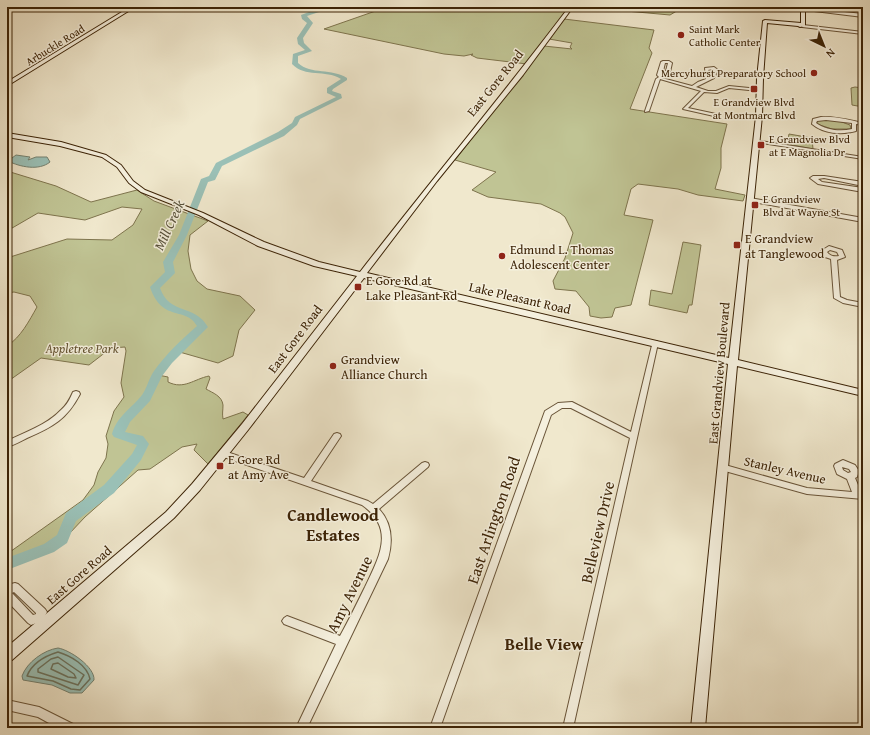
<svg xmlns="http://www.w3.org/2000/svg" width="870" height="735" font-family="'Gentium Book Plus',serif">
<rect width="100%" height="100%" fill="#f0e8cd"/>
<filter id="stains"><feTurbulence type="fractalNoise" baseFrequency=".005" numOctaves="4"/><feColorMatrix values="0 0 0 0 .2 0 0 0 0 .09 0 0 0 0 .02 0 0 0 .5 -.17"/></filter>
<radialGradient id="worn" r=".72"><stop offset=".6" stop-color="#630" stop-opacity="0"/><stop offset="1" stop-color="#630" stop-opacity=".3"/></radialGradient>
<path fill="#c0c494" stroke="#7e744d" d="M387,7H569L527,64L477,58L471,55L473,54L464,56L444,54L324,29Z
M582,7H690L680,9L670,15Z
M564,19L654,30L649,48L652,53L630,109L727,124L721,148V168L715,189L745,195L743,201L698,195L678,189L638,184L631,189L624,215L653,220L631,305L615,308L612,317L601,318L590,316L589,307L576,291L555,289L553,281L565,258L573,233L565,217L560,213L541,204L488,197L472,190L496,172L455,160L544,46L572,49L570,47L572,43L549,39Z
M855,87L863,88V107L852,105L851,88Z
M823,119L839,121L850,125L851,129H832L817,124V121Z
M789,134L812,138L813,149L787,144Z
M7,171L56,186L91,202L137,190L154,201L208,221L190,235L188,251L191,269L197,281L207,289L240,296L255,310L239,330L233,356L218,363L176,351L158,375L168,377V382C184,390 194,379 209,376L210,378L206,389C213,393 222,396 223,405C223,411 222,413 223,419L243,412L248,415L208,464L194,450L197,444L182,447L150,469L138,470L85,517L68,535L49,548L7,564V554L83,500L94,485L98,472L106,458L108,444L106,436L114,411L124,397L121,383L126,351L125,347L111,348L89,365L41,358L7,382V346C21,337 29,321 37,307L30,296L14,292L7,293V258L67,239L112,240L133,225L142,209L122,207L85,220L38,213L7,231Z
M683,242L701,245L692,305H689L687,313L649,305L651,290L672,294Z"/>
<path fill="#9ac0b6" stroke="#748170" d="M16,155L30,157L28,160L36,157H47L50,162C39,171 20,167 8,161Z
M58,648C70,650 95,667 94,680L82,693H70L52,685L23,680L22,676C27,662 44,650 58,648Z"/>
<g fill="none" stroke-linecap="round" stroke-linejoin="round">
<path stroke="#6b725e" stroke-width="1.5" d="M58,652C71,656 87,665 90,679L80,690L71,689L53,681L27,676C32,663 45,656 58,652Z
M58,657L84,675L78,685L38,672V669L51,659Z
M58,663L74,674L76,678L68,677L51,669L53,664Z"/>
<path fill="#9ac0b6" fill-rule="evenodd" d="M317,7H323L322,11L307,16L313,23L303,38L304,43L312,51L298,56V63C311,75 332,68 347,78V80L333,89L332,91L341,94L342,98L300,119L297,125L284,136L222,166L215,180L208,182L187,235L173,262L175,273L160,288C170,316 194,303 208,327L172,363L162,376L150,401L130,422L125,432L143,436L149,444L141,460L114,493L76,521L67,543L54,552L7,570V558L44,544L57,535L66,513L104,485L132,454L137,445L114,437L112,434C117,416 131,409 142,395C147,388 149,378 154,371C166,354 182,339 197,326C186,306 162,323 150,287L165,272L163,262L179,235L201,179L209,176L216,163L278,132L292,123L295,117L336,97L327,93V88L341,79C325,69 305,78 292,64L293,54L305,50L298,44L297,38L307,23L302,19L301,15L317,9Z"/>
<g stroke="#695438" stroke-width="2">
<path id="street" d="M97,7H106L128,11L126,12Z
M807,8L863,14V17L806,10Z
M803,25L863,32V34L802,27Z
M663,61H669L672,63L670,72L662,78L692,86L698,82L706,79L705,68L714,67L718,70L714,78L696,87L708,91H716L729,86L759,89L761,90L759,91L729,88L717,93L704,92L688,108L716,114V115L714,116L683,109L701,91L660,79L649,111L645,112V111L656,79L659,77L657,75L661,62ZM665,63H668L666,71L662,75ZM713,69L714,70L713,74L710,77L708,70Z
M821,117C835,116 849,120 863,123V125L856,124V131C842,135 824,134 812,124L813,119ZM826,120L852,123V129C840,132 826,130 816,123L817,121Z
M754,140L863,157V159L756,142L754,141Z
M813,176H824L863,182V186L824,178L818,179L822,182L863,188V192L818,184L810,178Z
M750,198L863,218V222L748,201L747,200Z
M829,246L842,250L845,257L837,260L840,297L847,300L863,303V307L843,303L834,298L831,259L825,257L821,251ZM830,250L837,252L839,256C834,257 830,256 827,252Z
M653,341H657L658,343L573,728H563L630,438L571,408H562L551,415L440,728H430L545,411L558,403L572,402L631,432Z
M76,391L79,392L80,394C67,419 53,427 27,438C21,441 14,445 7,447V441C25,432 47,425 61,410C67,405 70,399 73,392Z
M337,433L340,434L341,436L311,481L368,501L373,504L422,463L425,462L428,463L429,465L428,467L379,509C392,523 393,541 388,559L307,728H296L336,644L284,624L282,621L284,618L287,616L340,636C349,620 357,603 365,587C379,557 396,529 362,505L221,456L220,454L221,452L224,451L304,478L334,434Z
M843,460L855,465L859,471L857,477L855,478L861,492L863,493V499L807,494L725,471L722,470L721,468L722,466L725,465L807,488L852,492L847,479L837,474L834,466L835,464ZM842,467L849,469L851,472L848,473L843,470Z
M15,583L18,584L45,609L47,612L42,621L31,625L28,623L7,601V585ZM14,592L36,613V614L33,615L12,593Z
M7,700L39,707L73,724L74,728H58L38,717L7,710Z"/>
</g>
<g stroke="#3c2306" stroke-width="2">
<path id="secondary" d="M130,7H135L7,86V82Z
M569,7H573L523,75L437,181L367,273L729,358L756,116L757,78L763,21L765,20L801,23V7H805V26L800,27L798,26L767,23L763,78L762,116L738,360L863,390V396L737,366L705,728H691L728,364L364,278L248,430L200,490L174,518L12,660L7,661V647L166,512L192,484L242,424L357,276L314,266L258,246L199,215L141,192L129,183L117,167L102,157L60,146L7,137V133L61,142L106,155L121,165L133,181L145,190L203,213L264,242L319,262L360,272C429,183 501,97 569,7Z"/>
</g>
<use href="#street" fill="#f5f0de" fill-rule="evenodd"/>
<use href="#secondary" fill="#f5f0de" fill-rule="evenodd"/>
</g>
<g fill="#8f2418" stroke="#f5f0de" stroke-width="1.5">
<circle cx="681" cy="35" r="4"/>
<circle cx="814" cy="73" r="4"/>
<rect x="750" y="85" width="8" height="8" rx="2"/>
<rect x="757" y="141" width="8" height="8" rx="2"/>
<rect x="751" y="201" width="8" height="8" rx="2"/>
<rect x="733" y="241" width="8" height="8" rx="2"/>
<circle cx="502" cy="256" r="4"/>
<rect x="354" y="283" width="8" height="8" rx="2"/>
<circle cx="333" cy="366" r="4"/>
<rect x="216" y="462" width="8" height="8" rx="2"/>
</g>
<g text-anchor="middle" dominant-baseline="central" stroke-width="3" stroke-linejoin="round" paint-order="stroke">
<g font-size="11" fill="#3c2306" stroke="#f5f0de" text-anchor="start">
<text x="689" y="29">Saint Mark<tspan x="689" dy="13">Catholic Center</tspan></text>
<text x="806" y="73" text-anchor="end">Mercyhurst Preparatory School</text>
<text x="754" y="102" text-anchor="middle">E Grandview Blvd<tspan x="754" dy="13">at Montmarc Blvd</tspan></text>
<text x="769" y="139">E Grandview Blvd<tspan x="769" dy="13">at E Magnolia Dr</tspan></text>
<text x="763" y="199">E Grandview<tspan x="763" dy="13">Blvd at Wayne St</tspan></text>
</g>
<g font-size="11" fill="#3c2306" stroke="#f5f0de">
<text transform="translate(55 45) rotate(-32)">Arbuckle Road</text>
</g>
<g font-size="13" fill="#3c2306" stroke="#f5f0de">
<text transform="translate(495 83) rotate(-51)">East Gore Road</text>
<text transform="translate(520 298) rotate(13)">Lake Pleasant Road</text>
<text transform="translate(295 339) rotate(-53)">East Gore Road</text>
<text transform="translate(719 373) rotate(-85)">East Grandview Boulevard</text>
<text transform="translate(785 470) rotate(13)">Stanley Avenue</text>
<text transform="translate(79 575) rotate(-41)">East Gore Road</text>
</g>
<g font-size="13" fill="#3c2306" stroke="#f5f0de" text-anchor="start">
<text x="745" y="238">E Grandview<tspan x="745" dy="15">at Tanglewood</tspan></text>
<text x="510" y="249">Edmund L. Thomas<tspan x="510" dy="15">Adolescent Center</tspan></text>
<text x="366" y="280">E Gore Rd at<tspan x="366" dy="15">Lake Pleasant Rd</tspan></text>
<text x="341" y="359">Grandview<tspan x="341" dy="15">Alliance Church</tspan></text>
<text x="228" y="459">E Gore Rd<tspan x="228" dy="15">at Amy Ave</tspan></text>
</g>
<g font-size="13" font-style="italic" fill="#645331" stroke="#f5f0de">
<text x="82" y="348">Appletree Park</text>
</g>
<g font-size="14" font-style="italic" fill="#58523b" stroke="#f5f0de">
<text transform="translate(169 225) rotate(-65)">Mill Creek</text>
</g>
<g font-size="16" fill="#3c2306" stroke="#f5f0de">
<text transform="translate(493 520) rotate(-71)">East Arlington Road</text>
<text transform="translate(597 532) rotate(-77)">Belleview Drive</text>
<text transform="translate(349 594) rotate(-64)">Amy Avenue</text>
</g>
<g font-size="17" font-weight="bold" fill="#3c2306" stroke="#f5f0de">
<text x="333" y="514">Candlewood<tspan x="333" dy="20">Estates</tspan></text>
<text x="544" y="643">Belle View</text>
</g>
</g>
<rect width="870" height="735" fill="none" stroke="#f0e8cd" stroke-width="24"/>
<rect x="8" y="8" width="854" height="719" fill="none" stroke="#3c2306" stroke-width="2"/>
<rect x="12" y="12" width="846" height="711" fill="none" stroke="#3c2306"/>
<g transform="translate(824 46) rotate(137)" stroke="#f5f0de" stroke-width="3" paint-order="stroke">
<path d="M0-3L7 15L0 10L-7 15Z" fill="#3c2306"/>
<text y="-6" font-size="11" font-weight="bold" text-anchor="middle" fill="#3c2306">N</text>
</g>
<rect width="100%" height="100%" filter="url(#stains)"/>
<rect width="100%" height="100%" fill="url(#worn)"/>
</svg>
